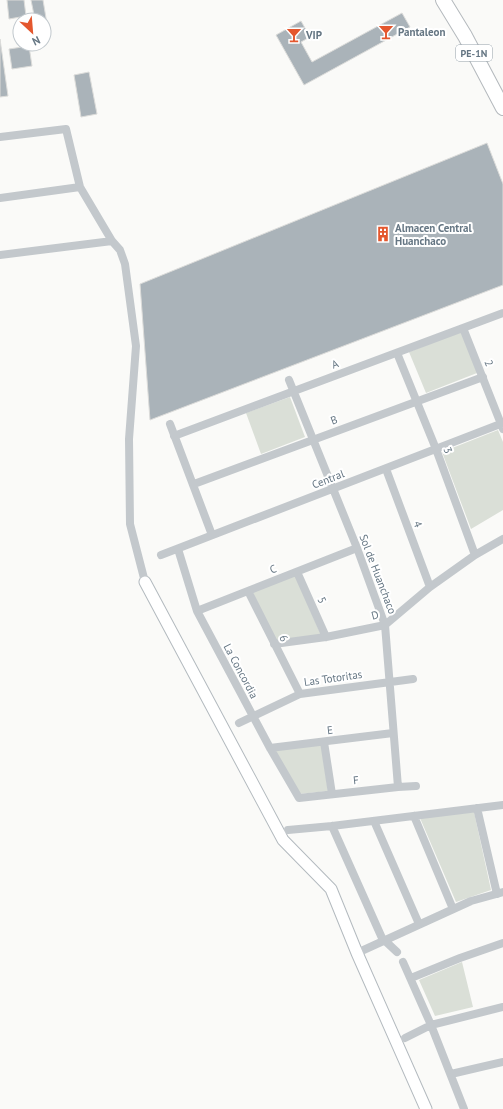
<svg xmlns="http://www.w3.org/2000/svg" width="503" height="1109" font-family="'PT Sans',sans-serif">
<rect width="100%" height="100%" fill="#fafaf8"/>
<path fill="#dadfd7" d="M462,331L477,373L426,393L409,352Z
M290,397L305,437L261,454L246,413Z
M498,430L503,442V510L471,529L442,452Z
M295,575L321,635L275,640L250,593Z
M321,744L328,791L299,794L274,751Z
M474,812L491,890L456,902L420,818Z
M462,962L473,1007L435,1016L419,980Z"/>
<path fill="#aab3b9" stroke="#dcdcda" d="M7,0H24L26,16L9,19Z
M31,0H43L49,36H44V20H35Z
M402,13L410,27L304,85L276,35L301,21L310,37L301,42L312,62Z
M0,39L8,96L0,97Z
M29,46L32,66L12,69L9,49Z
M89,72L97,114L81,117L74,75Z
M487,143L503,184V285L150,420L140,284Z"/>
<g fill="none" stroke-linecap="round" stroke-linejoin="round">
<g stroke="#b3babf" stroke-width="13">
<path id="secondary" d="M145,582L283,840L331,889L357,953L426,1109"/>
</g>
<g stroke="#b4b9bd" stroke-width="16">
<path id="highway" d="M443,0L465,36L503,108"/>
</g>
<path stroke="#c3c8cc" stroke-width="8" d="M0,137L66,129L80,187L112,241L120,250L125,264L136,346L129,439L130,524L145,582
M0,198L80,187
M0,255L112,241
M463,328L503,429
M397,353L436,449L475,555
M289,380L357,548L385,625L398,787
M170,424L212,535
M174,436L503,313
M386,469L430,587
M194,484L483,377
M178,549L197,611L270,748L299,798L398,787L416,786
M161,555L503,423
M297,572L326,637
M248,591L300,694
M197,611L357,548
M274,644L326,637L385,625L430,587L475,555L503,539
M239,723L300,694L413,679
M324,742L332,794
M270,748L393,733
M477,808L497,894
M414,816L453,909
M374,821L419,924
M332,826L382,938L397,952
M288,830L332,826L503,805
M357,953L471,901L503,892
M403,962L431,1025L464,1109
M411,978L460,958L503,943
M405,1038L431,1025L503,1007
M451,1074L503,1062"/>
<use href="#secondary" stroke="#fff" stroke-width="11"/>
<use href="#highway" stroke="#fff" stroke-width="14"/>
</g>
<defs>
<g id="bar-bare" transform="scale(1.2)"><path d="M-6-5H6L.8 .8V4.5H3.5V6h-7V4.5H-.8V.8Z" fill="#e4572e" stroke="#fff" stroke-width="2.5" paint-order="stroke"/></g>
<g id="building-bare" transform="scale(1.2)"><path d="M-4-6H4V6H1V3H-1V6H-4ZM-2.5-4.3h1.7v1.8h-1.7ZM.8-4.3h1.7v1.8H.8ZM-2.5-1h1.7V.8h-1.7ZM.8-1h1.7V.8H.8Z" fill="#e4572e" stroke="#fff" stroke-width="2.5" paint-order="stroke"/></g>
</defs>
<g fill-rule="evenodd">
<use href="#bar-bare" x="386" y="32"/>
<use href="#bar-bare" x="294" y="35"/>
<use href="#building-bare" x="383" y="234"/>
</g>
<g text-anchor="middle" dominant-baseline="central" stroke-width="4" stroke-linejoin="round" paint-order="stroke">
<rect fill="#fff" stroke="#939fa8" stroke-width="1" x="456" y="45" width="36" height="16" rx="3"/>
<g font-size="10" font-weight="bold" fill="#657683">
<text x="474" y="53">PE-1N</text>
</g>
<g font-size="11" font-weight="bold" fill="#657683" stroke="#fff" text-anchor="start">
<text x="398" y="32">Pantaleon</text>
<text x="306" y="35">VIP</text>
<text x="395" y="228">Almacen Central<tspan x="395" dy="13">Huanchaco</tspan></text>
</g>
<g font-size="11" fill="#657683" stroke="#fff">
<text transform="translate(489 363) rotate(68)">2</text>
<text transform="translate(335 364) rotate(-20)">A</text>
<text transform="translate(334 420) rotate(-20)">B</text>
<text transform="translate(448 450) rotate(69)">3</text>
<text transform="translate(328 479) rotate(-21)">Central</text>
<text transform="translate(418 524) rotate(69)">4</text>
<text transform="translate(273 569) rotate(-21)">C</text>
<text transform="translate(378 574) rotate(69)">Sol de Huanchaco</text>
<text transform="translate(322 600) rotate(66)">5</text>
<text transform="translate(375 615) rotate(-15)">D</text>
<text transform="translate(284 638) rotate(63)">6</text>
<text transform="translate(241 671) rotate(62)">La Concordia</text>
<text transform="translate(333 678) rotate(-8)">Las Totoritas</text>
<text transform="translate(330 730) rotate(-7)">E</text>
<text transform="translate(356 780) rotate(-6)">F</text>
</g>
</g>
<g transform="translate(32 32) rotate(154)"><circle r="19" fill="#ffffff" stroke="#c1c8cd"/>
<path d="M0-3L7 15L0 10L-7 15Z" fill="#e4572e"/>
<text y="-6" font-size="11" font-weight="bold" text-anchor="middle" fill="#657683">N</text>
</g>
</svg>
